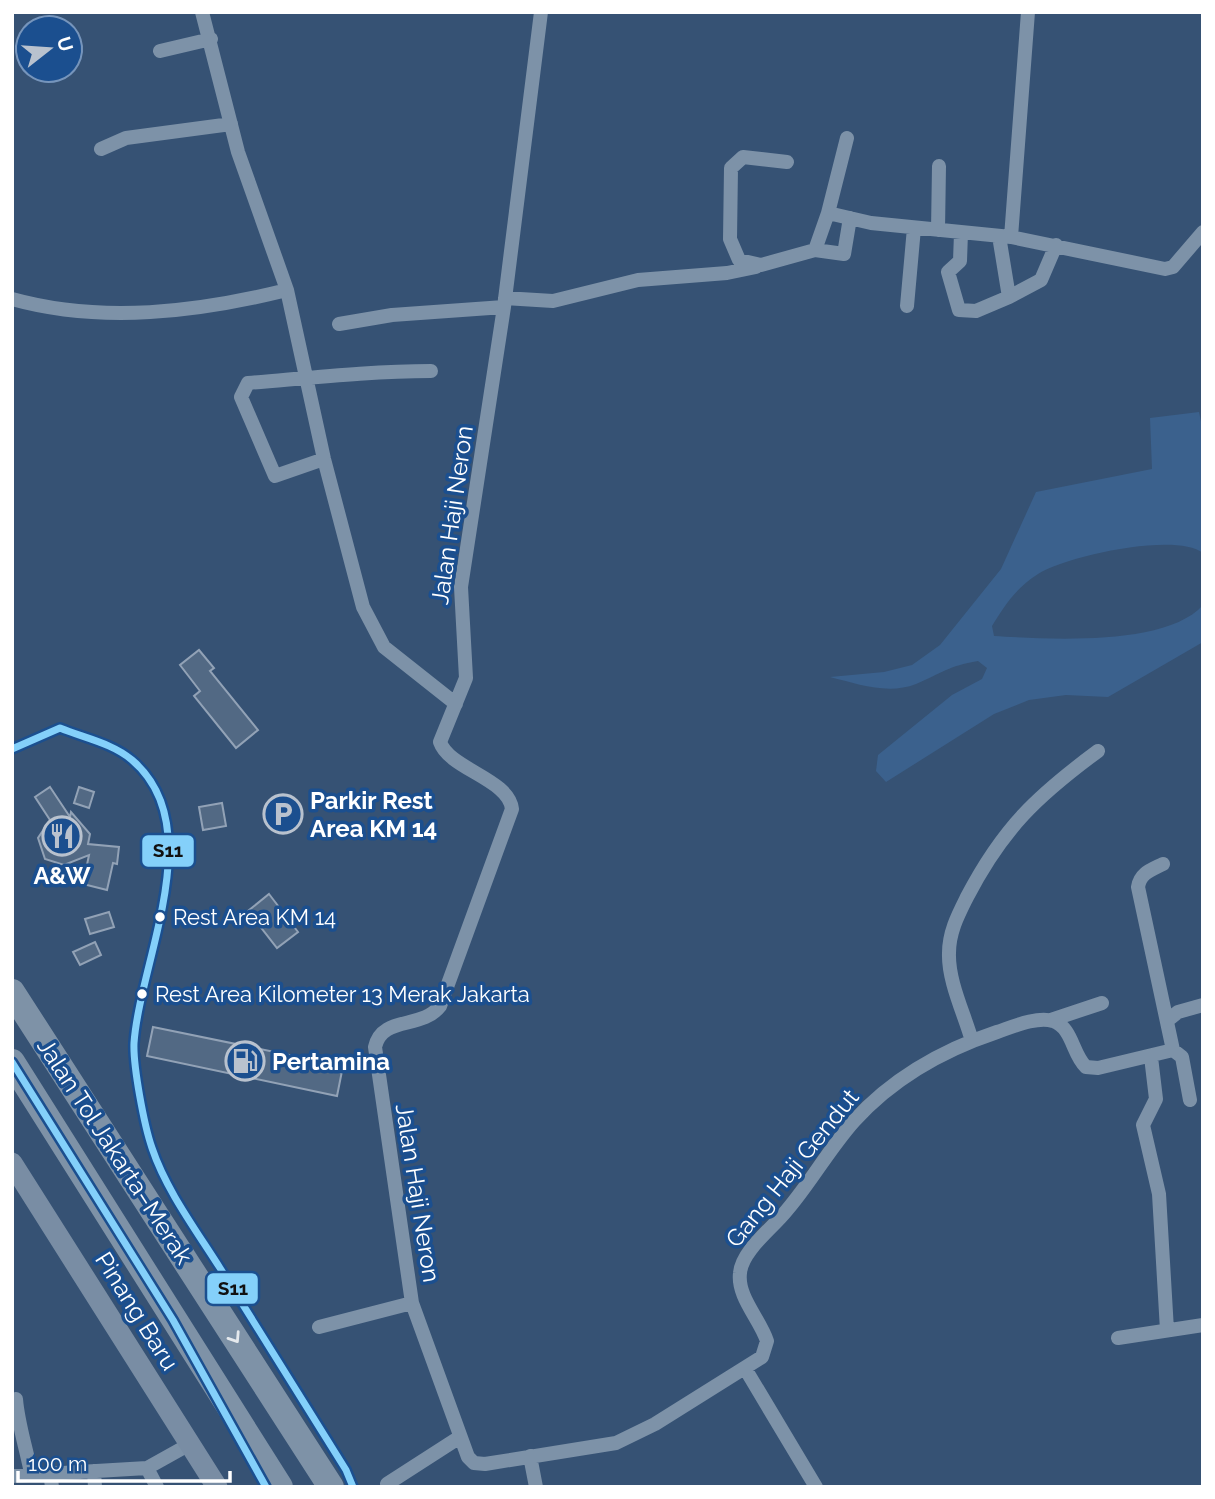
<svg xmlns="http://www.w3.org/2000/svg" width="1215" height="1499" font-family="Raleway,sans-serif">
<rect width="100%" height="100%" fill="#365274"/>
<path fill="#3b618d" d="M1199,412L1203,431V553C1176,532 1066,556 1038,574C1016,588 1005,605 992,626L994,636C1046,639 1166,647 1203,605V642L1108,697L1066,695L1029,700L994,714L886,782L876,771L878,755L952,695L982,679L987,668L978,661C948,666 942,673 916,684C888,695 858,684 830,677L884,672L912,665L940,645L1001,569L1036,492L1152,469L1150,418Z"/>
<path fill="#526984" stroke="#92a2b6" stroke-width="2" d="M199,650L214,668L210,671L258,730L236,748L194,696L200,691L180,665Z
M50,787L70,817L71,812L90,834L88,844L119,847L117,864L113,863L107,890L83,884L89,855L64,865L45,859L38,838L50,820L35,797Z
M79,787L94,792L89,808L74,803Z
M222,803L226,826L203,830L199,807Z
M269,894L298,932L277,948L248,911Z
M109,912L114,927L90,934L85,919Z
M95,942L101,955L80,965L73,952Z
M153,1027L343,1066L337,1096L147,1056Z"/>
<g fill="none" stroke-linecap="round" stroke-linejoin="round">
<path stroke="#7d92a8" stroke-width="14" d="M202,12L238,152L287,290L324,459L363,607L384,647L456,704
M541,12L504,307L461,587L466,678L440,742C449,769 509,779 512,809L440,1006C422,1030 382,1015 375,1047L412,1303L468,1457L474,1463L485,1464L616,1443L655,1424L762,1357L767,1341C760,1319 737,1297 740,1273C742,1250 773,1228 787,1210C811,1182 829,1149 854,1121C892,1079 943,1050 997,1032C1012,1027 1037,1016 1053,1021C1073,1028 1072,1054 1086,1067L1098,1068L1173,1050
M160,51L211,39
M101,149L126,138L231,124
M787,162L743,157L731,168L730,239L739,260L761,265L815,250L828,213L871,223L1011,237L1165,269L1173,267L1203,232
M828,213L847,138
M938,230L939,166
M961,233L960,261L948,272L959,310L976,311L1009,297L999,236
M1011,237L1028,12
M815,250L844,254L850,218
M1009,297L1041,280L1056,245
M505,298L553,301L638,280L727,273L756,267
M12,299C102,324 198,312 287,290
M907,306L914,228
M339,324L392,315L504,307
M324,459L275,476L241,397L248,383C309,378 370,371 431,371
M1163,864C1151,870 1140,873 1138,887L1173,1050
M1051,1020L1102,1003
M1168,1020L1178,1012L1203,1005
M972,1041C964,1013 948,981 949,953C949,932 958,915 967,897C1003,828 1037,796 1098,751
M1173,1050L1182,1057L1190,1100
M1151,1057L1156,1099L1143,1125L1159,1194L1167,1330
M319,1327L412,1303
M1118,1338L1203,1325
M746,1370L816,1487
M16,1399C18,1424 26,1447 31,1473
M530,1456L536,1487
M147,1468L157,1487
M94,1471L95,1487
M50,1472L52,1487
M12,1476L147,1468L190,1444
M387,1484L460,1437"/>
<path stroke="#798da4" stroke-width="21" d="M12,1163L217,1487"/>
<path stroke="#7e92a7" stroke-width="26" d="M12,992L331,1487
M12,1062L280,1487"/>
<g stroke="#1b4f8f" stroke-width="12">
<path id="bus-1" d="M12,749L60,728C84,738 112,743 132,760C210,826 140,960 134,1043C133,1066 144,1125 152,1148C166,1190 196,1230 220,1268C262,1335 304,1403 346,1470L353,1487
M12,1062L173,1320L266,1487"/>
</g>
<use href="#bus-1" stroke="#84d0fa" stroke-width="7"/>
</g>
<defs><path id="oneway-chevron" d="M-2-3.5L2.5 0L-2 3.5" fill="none" stroke-width="1.6" stroke-linecap="round" stroke-linejoin="round" transform="scale(1.75)"/></defs>
<use stroke="#e5e9ed" href="#oneway-chevron" transform="translate(235 1338) rotate(57)"/>
<defs>
<g id="parking-ring" transform="scale(2.0125)"><circle r="9.5" fill="#1b4f8f" stroke="#b9c2ce" stroke-width="1.5"/><path d="M-3.5-5.5H1a3.5 3.5 0 0 1 0 7H-1V5.5H-3.5ZM-1-3.4V-.6H.8a1.4 1.4 0 0 0 0-2.8Z" fill="#b9c2ce"/></g>
<g id="restaurant-ring" transform="scale(2.0125)"><circle r="9.5" fill="#1b4f8f" stroke="#b9c2ce" stroke-width="1.5"/><path d="M-5-6h1v4h1v-4h1v4h1v-4h1v5L-1.5 .5V6h-2V.5L-5-1ZM5-6V6H3V1.5H1.5Q1.5-4 5-6Z" fill="#b9c2ce"/></g>
<g id="fuel-ring" transform="scale(2.0125)"><circle r="9.5" fill="#1b4f8f" stroke="#b9c2ce" stroke-width="1.5"/><path d="M-5.5-6h7V0h2V4h1.3V-2.5L3-4.5l.8-.8L6-3V5H2.5V1h-1V6h-7ZM-4.2-4.7v3.2H.2V-4.7Z" fill="#b9c2ce"/></g>
</defs>
<g fill-rule="evenodd">
<use href="#parking-ring" x="283" y="814"/>
<use href="#restaurant-ring" x="62" y="836"/>
<use href="#fuel-ring" x="245" y="1061"/>
</g>
<g fill="#fff" stroke="#1b4f8f" stroke-width="2.5">
<circle cx="160" cy="917" r="6"/>
<circle cx="142" cy="994" r="6"/>
</g>
<g text-anchor="middle" dominant-baseline="central" stroke-width="7" stroke-linejoin="round" paint-order="stroke">
<g font-size="22" fill="#fff" stroke="#1b4f8f" text-anchor="start">
<text x="173" y="917">Rest Area KM 14</text>
<text x="155" y="994">Rest Area Kilometer 13 Merak Jakarta</text>
</g>
<g font-size="24" fill="#fff" stroke="#1b4f8f">
<text transform="translate(452 515) rotate(-82)">Jalan Haji Neron</text>
<text transform="translate(115 1151) rotate(57)">Jalan Tol Jakarta–Merak</text>
<text transform="translate(792 1168) rotate(-51)">Gang Haji Gendut</text>
<text transform="translate(418 1193) rotate(81)">Jalan Haji Neron</text>
<text transform="translate(137 1311) rotate(58)">Pinang Baru</text>
</g>
<g font-size="24" font-weight="bold" fill="#fff" stroke="#1b4f8f" text-anchor="start">
<text x="310" y="800">Parkir Rest<tspan x="310" dy="28">Area KM 14</tspan></text>
<text x="62" y="875" text-anchor="middle">A&amp;W</text>
<text x="272" y="1061">Pertamina</text>
</g>
</g>
<g stroke="#1b4f8f" stroke-width="2.5">
<rect x="141" y="834" width="54" height="34" rx="7" fill="#84d0fa"/>
<rect x="206" y="1272" width="53" height="33" rx="7" fill="#84d0fa"/>
</g>
<g font-size="19" text-anchor="middle" font-weight="bold" fill="#111">
<text x="168" y="857">S11</text>
<text x="233" y="1295">S11</text>
</g>
<rect width="1215" height="1499" fill="none" stroke="#ffffff" stroke-width="28"/>
<g transform="translate(49 49) rotate(73)"><circle r="33" fill="#1b4f8f" stroke="#7695bc" stroke-width="2"/>
<path d="M0-5L12 26L0 18L-12 26Z" fill="#b9c2ce"/>
<text y="-10" font-size="19" font-weight="bold" text-anchor="middle" fill="#ffffff">U</text>
</g>
<path d="M18 1471v10h212v-10" fill="none" stroke="#ffffff" stroke-width="3.5"/>
<text x="28" y="1471" font-size="21" fill="#ffffff" stroke="#1b4f8f" stroke-width="5" paint-order="stroke">100 m</text>
</svg>
